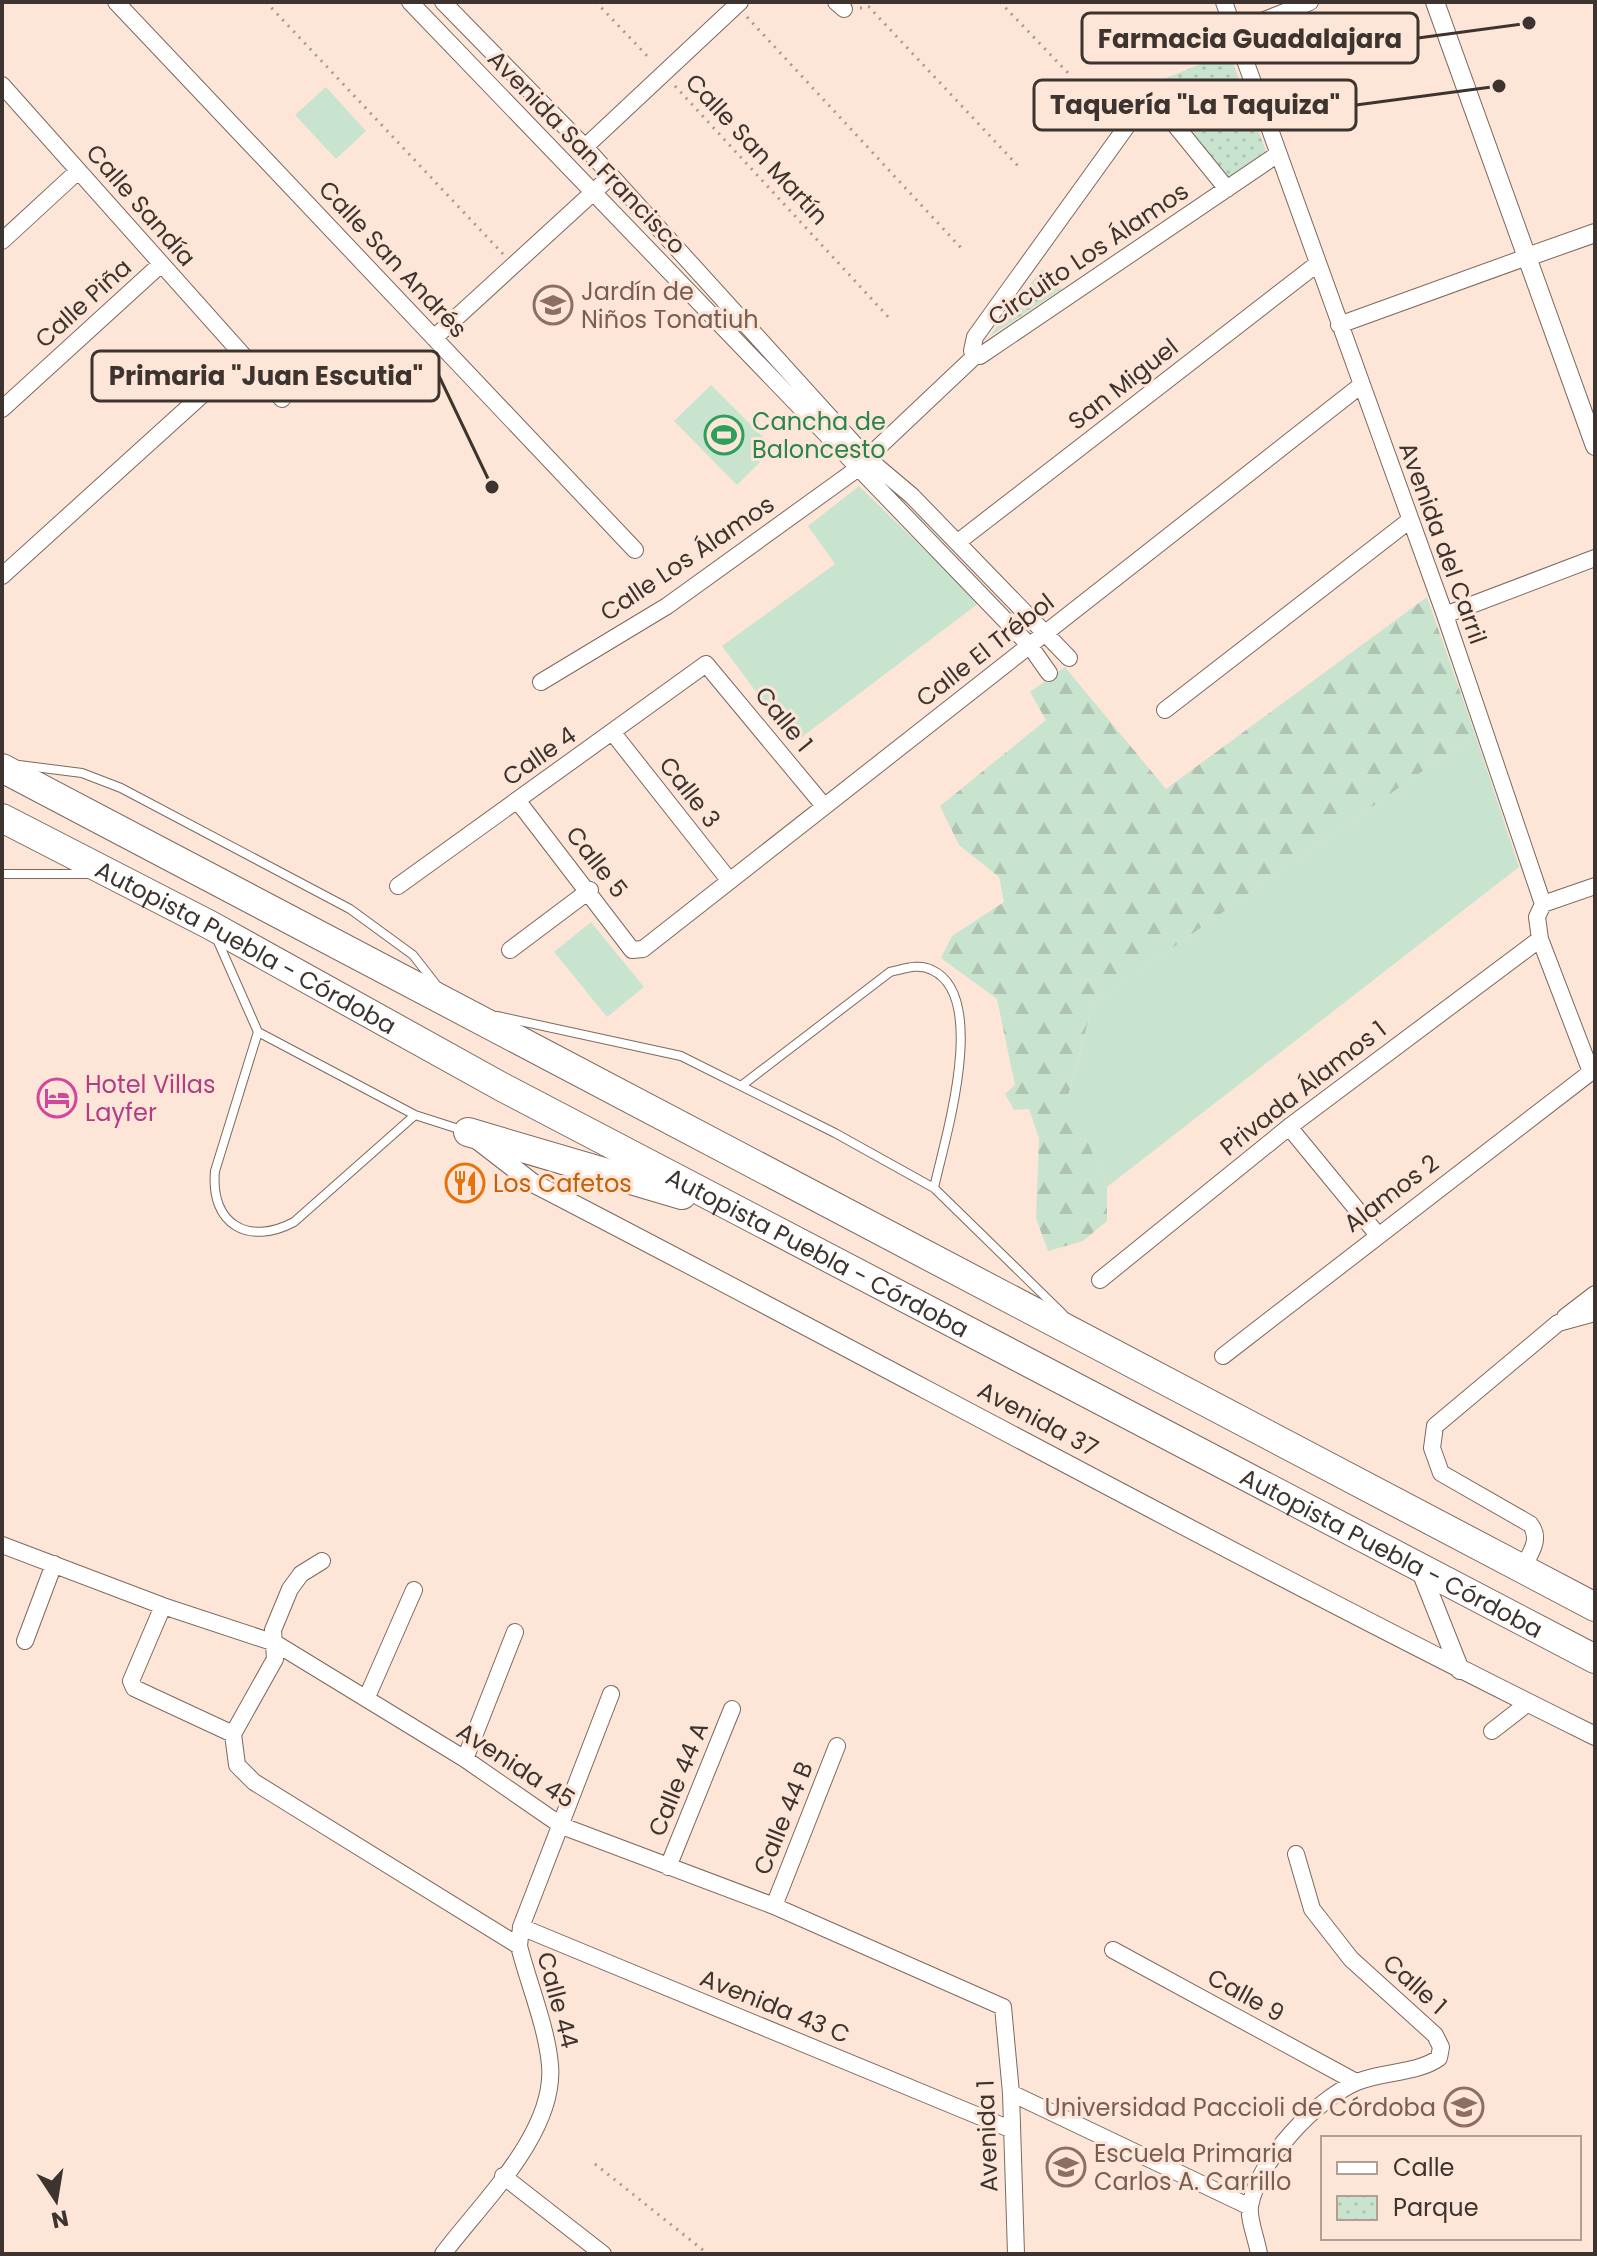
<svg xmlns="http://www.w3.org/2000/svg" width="1597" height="2256" font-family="Poppins,sans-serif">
<defs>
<pattern id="forest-firs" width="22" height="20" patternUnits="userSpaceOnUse" patternTransform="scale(2)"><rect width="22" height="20" fill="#c9e4ce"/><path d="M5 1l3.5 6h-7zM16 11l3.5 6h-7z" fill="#aec4b1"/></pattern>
<pattern id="park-dots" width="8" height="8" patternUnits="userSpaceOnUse" patternTransform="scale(2)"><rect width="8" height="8" fill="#c9e4ce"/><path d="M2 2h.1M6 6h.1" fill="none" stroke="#aec4b1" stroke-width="1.8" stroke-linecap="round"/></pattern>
</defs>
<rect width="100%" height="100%" fill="#fde6d8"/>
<path fill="#c9e4ce" d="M326,87L366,131L336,159L295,115Z
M711,385L774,448L737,485L674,421Z
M859,486L979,603L794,743L722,646L835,564L808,526Z
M1475,734L1519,867L1107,1187L1068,1097L1093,1004Z
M591,922L644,987L607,1017L554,952Z"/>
<path fill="url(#forest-firs)" d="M1427,597L1475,734L1093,1004L1068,1096L1107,1187V1221L1083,1241L1048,1251L1036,1218L1039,1138L1029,1109L1014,1110L1005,1094L1015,1085L997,999L941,958L952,936L1004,902L999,877L959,845L940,806L1046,720L1030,692L1065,667L1166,789Z"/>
<path fill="url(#park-dots)" d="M1229,53L1266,151L1228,178L1153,83Z
M1042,269L1062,289L989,337Z"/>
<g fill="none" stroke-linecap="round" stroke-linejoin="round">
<g stroke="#7d695d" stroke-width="10">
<path id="service" d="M19,765L82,773L121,788L350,909L413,955L438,987
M2,874H89
M216,937L258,1032L415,1115L465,1131
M497,1016L681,1056L835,1133L934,1188L1063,1314
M258,1032L215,1171C210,1225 249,1246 294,1222L415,1115
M741,1086L890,972C904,969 919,963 932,970C990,997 944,1141 934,1188"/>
</g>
<g stroke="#7d695d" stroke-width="18">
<path id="minor" d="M116,2L635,550
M410,2L1030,646L1049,673
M443,2L585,147L867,458L912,496L1069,658
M836,2L844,9
M1234,32L1310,2
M2,85L282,399
M585,147L740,2
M2,241L78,171
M1339,325L1527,257
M434,338L611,176
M975,356L972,351L975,337L1150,94L1227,189
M2,409L160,265
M867,458L975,356H980L1278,154
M958,542L1317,264
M2,576L244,357
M1445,615L1595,558
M541,682L667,606L857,469
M1165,710L1410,520
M613,733L729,880
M517,800L632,950L643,949L1360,386
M398,886L706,664L824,806
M1543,904L1595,886
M510,950L590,890
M1289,1127L1377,1234
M1100,1280L1289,1127L1540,939
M1565,1317L1595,1294
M1223,1356L1591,1072L1540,939L1537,917L1543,904L1445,615L1224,2
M2,1545L163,1606L275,1643L465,1759L562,1826L774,1906L1003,2007L1011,2093L1016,2254
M1522,1569C1530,1554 1542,1539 1530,1524L1441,1473L1432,1448L1435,1426L1558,1323L1595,1313
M163,1606L131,1681L134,1688L233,1734
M25,1641L54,1564
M367,1697L414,1590
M1492,1731L1528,1703
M233,1734L237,1765L254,1782L519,1946
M233,1734L275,1659L273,1630L290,1589L301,1574L322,1561
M465,1759L515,1632
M668,1867L732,1709
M774,1906L837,1746
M521,1927L1010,2129
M1113,1950L1356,2082
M1011,2093L1250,2207
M503,2176L603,2254
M443,2254C481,2203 556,2133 550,2065C547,2028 528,1982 519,1946L521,1927L611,1694
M1259,2254C1257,2240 1248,2219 1250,2206C1259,2160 1315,2100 1357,2082C1383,2071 1416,2074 1439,2058L1441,2047L1435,2035L1351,1959L1312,1909L1296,1854"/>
</g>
<g stroke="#7d695d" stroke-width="20">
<path id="tertiary" d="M1435,2L1595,446
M1527,257L1595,233
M476,1139L533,1183C887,1366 1237,1559 1595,1736
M1420,1569L1460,1670"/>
</g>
<g stroke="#7d695d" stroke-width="30">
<g id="motorway">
<path d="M2,768L1595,1607"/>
<path id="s1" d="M2,818L210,925L502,1087L1595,1659"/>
<path d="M468,1132L682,1195"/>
</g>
</g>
<path stroke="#a9988e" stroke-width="3" stroke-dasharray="2 6" stroke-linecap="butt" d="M266,2L503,254
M596,2L651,60
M1000,2L1070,75
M860,8L869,7L1019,167
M747,17L962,249
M675,86L891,320
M595,2164L708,2254"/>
<use href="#service" stroke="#fff" stroke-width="8"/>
<use href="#minor" stroke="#fff" stroke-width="16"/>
<use href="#tertiary" stroke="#fff" stroke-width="18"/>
<use href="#motorway" stroke="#fff" stroke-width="28"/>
</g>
<defs>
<g id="school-ring" transform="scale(2)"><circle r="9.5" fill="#fde6d8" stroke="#8d6e63" stroke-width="1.5"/><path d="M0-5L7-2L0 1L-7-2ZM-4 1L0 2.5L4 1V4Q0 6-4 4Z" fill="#8d6e63"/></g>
<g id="stadium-ring" transform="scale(2)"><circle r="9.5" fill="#fde6d8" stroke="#2e9e5b" stroke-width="1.5"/><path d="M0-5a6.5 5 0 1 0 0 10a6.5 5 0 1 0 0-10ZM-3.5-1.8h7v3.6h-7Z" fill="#2e9e5b"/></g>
<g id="hotel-ring" transform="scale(2)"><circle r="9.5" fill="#fde6d8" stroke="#d1479c" stroke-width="1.5"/><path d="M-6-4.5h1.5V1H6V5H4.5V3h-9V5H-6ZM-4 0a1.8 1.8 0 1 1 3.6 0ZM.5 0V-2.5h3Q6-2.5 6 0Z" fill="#d1479c"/></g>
<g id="restaurant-ring" transform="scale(2)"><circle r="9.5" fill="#fde6d8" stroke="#e8710a" stroke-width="1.5"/><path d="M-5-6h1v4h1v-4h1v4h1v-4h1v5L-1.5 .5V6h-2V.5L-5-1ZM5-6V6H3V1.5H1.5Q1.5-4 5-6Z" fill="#e8710a"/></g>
<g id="university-ring" transform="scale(2)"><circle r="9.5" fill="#fde6d8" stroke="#8d6e63" stroke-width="1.5"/><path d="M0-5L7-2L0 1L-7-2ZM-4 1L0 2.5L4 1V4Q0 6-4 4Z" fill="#8d6e63"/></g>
</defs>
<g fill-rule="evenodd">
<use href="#school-ring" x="553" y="305"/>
<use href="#stadium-ring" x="724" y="435"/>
<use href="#hotel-ring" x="57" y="1098"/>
<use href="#restaurant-ring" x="465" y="1183"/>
<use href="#university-ring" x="1464" y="2107"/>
<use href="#school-ring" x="1066" y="2167"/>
</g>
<g text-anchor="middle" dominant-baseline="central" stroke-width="6" stroke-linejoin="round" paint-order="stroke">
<g font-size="24" fill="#3d342f" stroke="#fde6d8">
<text transform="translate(757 149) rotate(47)">Calle San Martín</text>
<text transform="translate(587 152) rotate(46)">Avenida San Francisco</text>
<text transform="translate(141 205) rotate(49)">Calle Sandía</text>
<text transform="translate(1088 254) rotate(-34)">Circuito Los Álamos</text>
<text transform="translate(393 259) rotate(47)">Calle San Andrés</text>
<text transform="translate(83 303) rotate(-42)">Calle Piña</text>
<text transform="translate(1123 384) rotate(-38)">San Miguel</text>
<text transform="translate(1443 543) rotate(70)">Avenida del Carril</text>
<text transform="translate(687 558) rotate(-34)">Calle Los Álamos</text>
<text transform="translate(985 650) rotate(-38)">Calle El Trébol</text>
<text transform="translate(784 719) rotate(51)">Calle 1</text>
<text transform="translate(539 756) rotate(-35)">Calle 4</text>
<text transform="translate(690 792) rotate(52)">Calle 3</text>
<text transform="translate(597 862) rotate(52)">Calle 5</text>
<text stroke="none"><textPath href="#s1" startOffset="276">Autopista Puebla - Córdoba</textPath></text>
<text transform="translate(1303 1088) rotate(-38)">Privada Álamos 1</text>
<text transform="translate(1391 1193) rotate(-37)">Alamos 2</text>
<text stroke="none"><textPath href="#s1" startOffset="924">Autopista Puebla - Córdoba</textPath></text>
<text transform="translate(1038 1419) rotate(28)">Avenida 37</text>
<text stroke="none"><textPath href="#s1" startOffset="1572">Autopista Puebla - Córdoba</textPath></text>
<text transform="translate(516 1765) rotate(33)">Avenida 45</text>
<text transform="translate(678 1779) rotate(-68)">Calle 44 A</text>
<text transform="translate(783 1818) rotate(-68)">Calle 44 B</text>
<text transform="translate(1415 1984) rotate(42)">Calle 1</text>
<text transform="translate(1246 1995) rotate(29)">Calle 9</text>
<text transform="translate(558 2000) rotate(75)">Calle 44</text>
<text transform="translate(775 2006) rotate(22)">Avenida 43 C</text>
<text transform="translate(987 2136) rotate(-92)">Avenida 1</text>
</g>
<g font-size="24" fill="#785e54" stroke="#fde6d8" text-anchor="start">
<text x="581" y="291">Jardín de<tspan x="581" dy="28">Niños Tonatiuh</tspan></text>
<text x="1436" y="2107" text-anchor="end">Universidad Paccioli de Córdoba</text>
<text x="1094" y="2153">Escuela Primaria<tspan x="1094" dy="28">Carlos A. Carrillo</tspan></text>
</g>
<g font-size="24" fill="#27864d" stroke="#fde6d8" text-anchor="start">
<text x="752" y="421">Cancha de<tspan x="752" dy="28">Baloncesto</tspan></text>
</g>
<g font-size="24" fill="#b23c85" stroke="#fde6d8" text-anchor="start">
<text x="85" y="1084">Hotel Villas<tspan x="85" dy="28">Layfer</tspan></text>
</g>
<g font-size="24" fill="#c56008" stroke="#fde6d8" text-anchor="start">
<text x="493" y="1183">Los Cafetos</text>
</g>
</g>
<path fill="none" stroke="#3d342f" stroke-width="3" d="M1529 23L1418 38M1499 86L1356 105M492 487L439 376"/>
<g fill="#3d342f" stroke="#fde6d8" stroke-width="3">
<circle cx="1529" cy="23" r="8"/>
<circle cx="1499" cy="86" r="8"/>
<circle cx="492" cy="487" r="8"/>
</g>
<g fill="#fde6d8" stroke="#3d342f" stroke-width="3">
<rect x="1082" y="13" width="336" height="50" rx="8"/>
<rect x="1034" y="80" width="322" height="50" rx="8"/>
<rect x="92" y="351" width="347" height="50" rx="8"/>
</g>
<g font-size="26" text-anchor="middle" font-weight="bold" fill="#3d342f">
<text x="1250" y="48">Farmacia Guadalajara</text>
<text x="1195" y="114">Taquería "La Taquiza"</text>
<text x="266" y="385">Primaria "Juan Escutia"</text>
</g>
<rect width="1597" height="2256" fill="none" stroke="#3d342f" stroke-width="8"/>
<rect x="1321" y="2136" width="260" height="104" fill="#fde6d8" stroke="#b09f94" stroke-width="2"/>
<rect x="1337" y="2162" width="40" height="12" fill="#ffffff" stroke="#b09f94" stroke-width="2"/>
<text x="1393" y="2176" font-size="24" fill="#3d342f">Calle</text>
<rect x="1337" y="2196" width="40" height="24" fill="url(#park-dots)" stroke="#b09f94" stroke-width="2"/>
<text x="1393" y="2216" font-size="24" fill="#3d342f">Parque</text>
<g transform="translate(56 2200) rotate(168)" stroke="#fde6d8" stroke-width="6" paint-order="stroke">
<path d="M0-6L14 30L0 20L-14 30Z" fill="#3d342f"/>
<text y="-12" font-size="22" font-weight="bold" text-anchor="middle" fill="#3d342f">N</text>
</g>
</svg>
